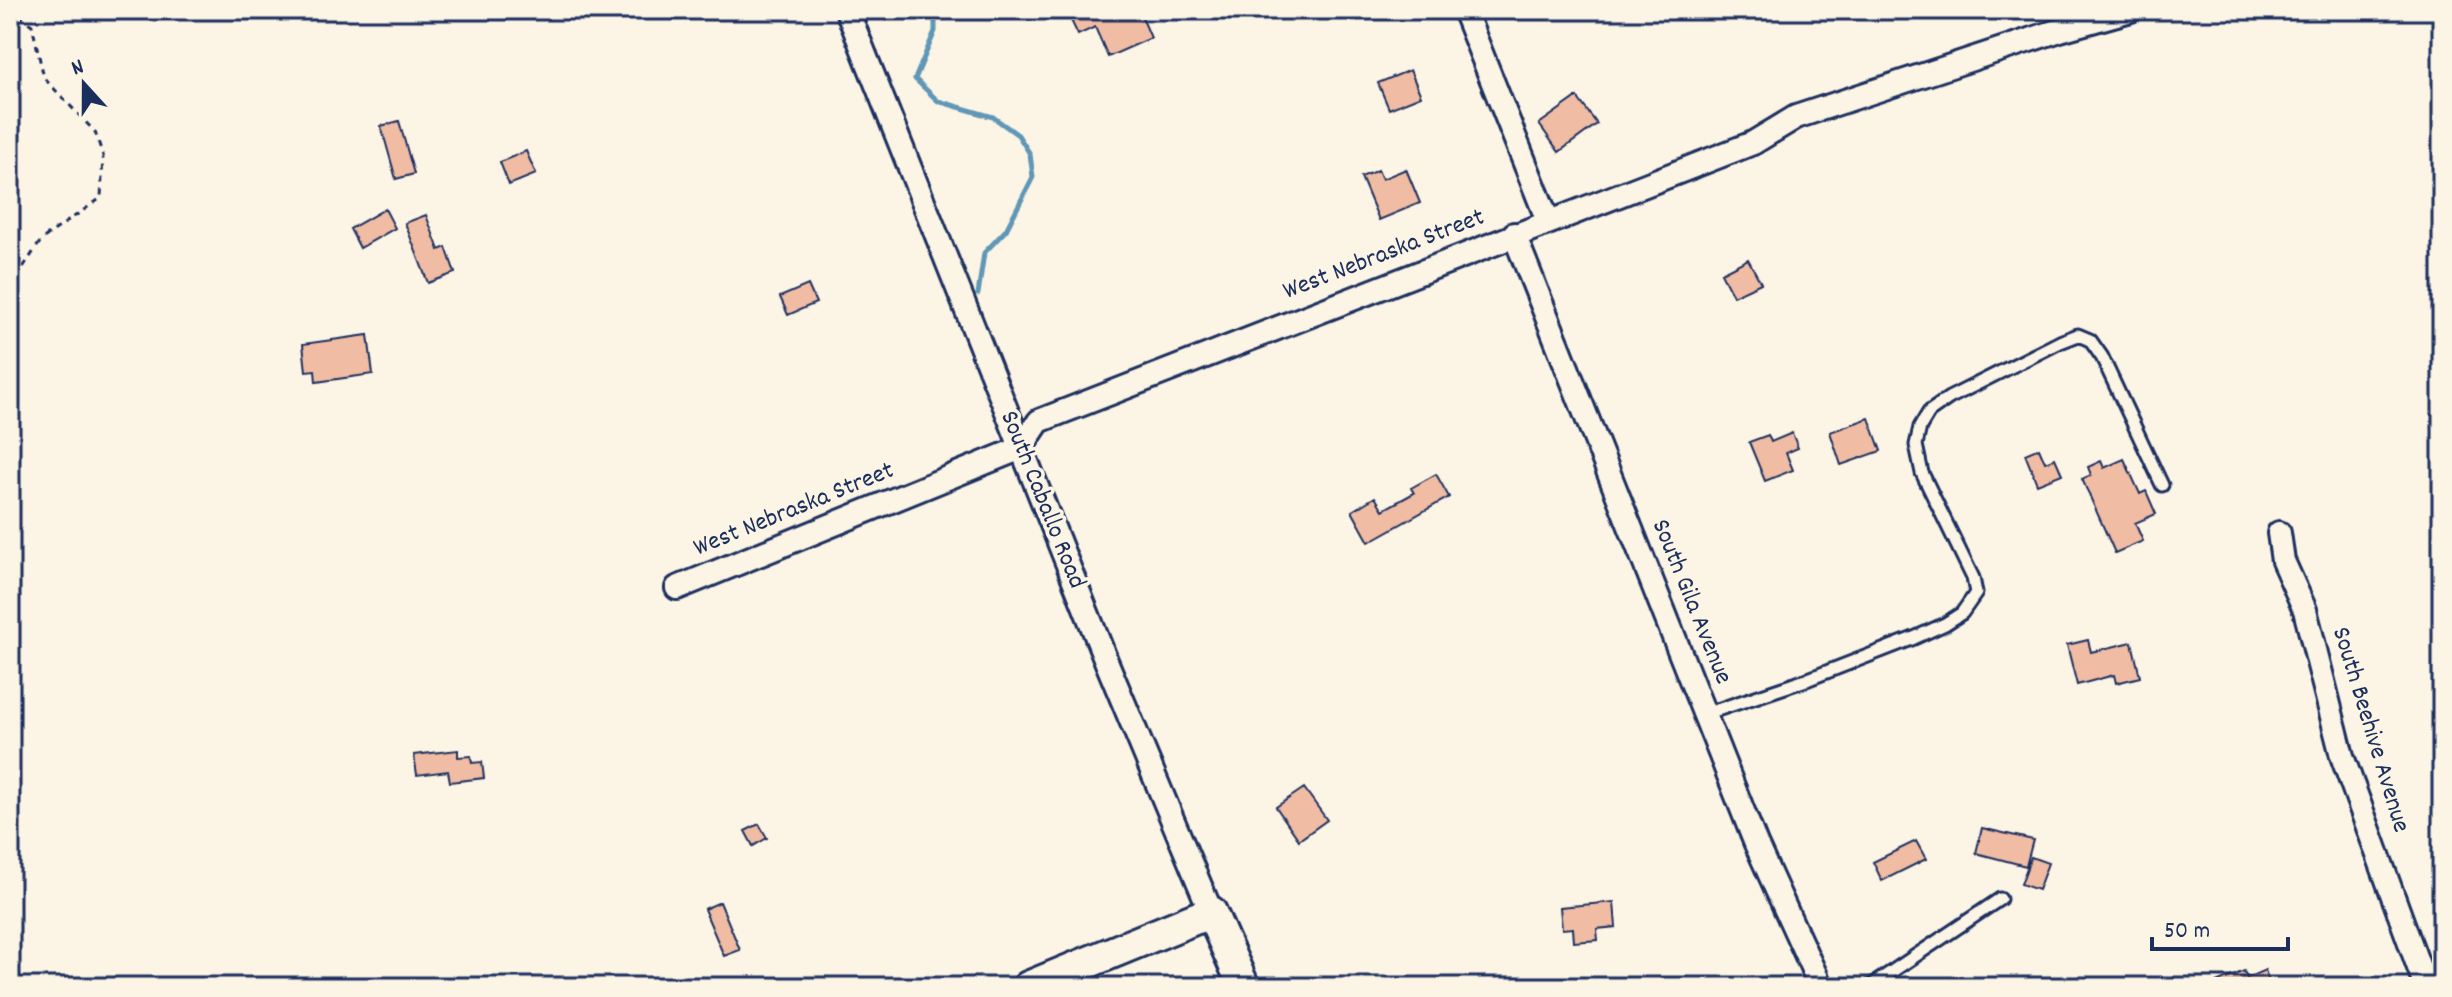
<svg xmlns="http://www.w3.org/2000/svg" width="2452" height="997" font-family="Dekko,sans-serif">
<rect width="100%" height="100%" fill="#fcf5e5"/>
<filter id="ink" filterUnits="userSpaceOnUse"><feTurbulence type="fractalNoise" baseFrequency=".0125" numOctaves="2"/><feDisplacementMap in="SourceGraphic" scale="16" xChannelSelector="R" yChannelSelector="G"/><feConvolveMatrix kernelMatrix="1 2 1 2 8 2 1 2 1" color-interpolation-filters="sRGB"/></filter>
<g filter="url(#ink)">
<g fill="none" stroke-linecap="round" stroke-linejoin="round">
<path stroke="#6197b6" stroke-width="5" d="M935,10V31L915,79L938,101L993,117L1018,135L1030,154L1033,177L1006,230L984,253L978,294"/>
</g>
<path fill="#f1bca4" stroke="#1b2f5e" stroke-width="2" d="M1083,10H1139L1151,38L1108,57L1095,27L1078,35L1069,16Z
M1410,70L1421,96L1389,109L1378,83Z
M1577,97L1597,124L1559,152L1539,124Z
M399,121L414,174L396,179L381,126Z
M526,151L536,174L509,185L500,162Z
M1406,169L1420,203L1379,220L1361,177L1378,170L1382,179Z
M385,209L395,228L360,248L350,229Z
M426,215L439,250L446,247L455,273L428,283L405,223Z
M1748,259L1761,283L1733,296L1721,273Z
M808,285L816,303L788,315L780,297Z
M368,335L373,374L316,382L315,370L306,371L303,344Z
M1869,418L1881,451L1841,465L1830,432Z
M1792,433L1798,448L1786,453L1793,470L1765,481L1749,442L1768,435L1771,442Z
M2039,448L2045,462L2055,458L2062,474L2037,484L2025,454Z
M2124,459L2140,494L2146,491L2156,514L2135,523L2143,541L2115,553L2082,479L2091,475L2088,467L2101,461L2104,468Z
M1436,474L1449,497L1369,542L1352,511L1375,497L1383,510L1414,493L1411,488Z
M2088,640L2091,652L2132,642L2140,677L2116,683L2114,675L2077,685L2067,645Z
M458,750V757L471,756L472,763L482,762L484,778L450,782L448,771L417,775L414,755Z
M1304,788L1327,820L1299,840L1276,807Z
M759,824L767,838L753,846L745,831Z
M1982,828L2033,840L2026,866L1976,853Z
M1916,841L1926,859L1882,881L1873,862Z
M2031,857L2048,863L2038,890L2021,884Z
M720,902L740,950L724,956L704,909Z
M1614,902L1616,927L1597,929L1598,940L1574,942L1573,928L1562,929L1560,907Z
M2265,970L2271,987H2207L2244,971L2247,978Z"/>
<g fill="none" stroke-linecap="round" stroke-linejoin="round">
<g stroke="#1b2f5e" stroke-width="17">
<path id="lane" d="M1705,714L1806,680L1914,638L1945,624L1962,613L1976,593L1973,578L1922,473L1916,445L1920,427L1929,412L1949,398L2060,342L2078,335L2090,340L2102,357L2162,485
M1869,987L2000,899"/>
</g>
<g stroke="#1b2f5e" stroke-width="28">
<path id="street" d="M847,10L1107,663L1211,912
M1464,10L1548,221
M1514,234L1756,844L1821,987
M2279,533L2283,561L2305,610L2342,756L2426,987
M677,588L1021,448L1039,421L1753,143L1796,117L2060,30L2131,10"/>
</g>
<g stroke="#1b2f5e" stroke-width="36">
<path id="secondary" d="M1028,987L1211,912L1244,987"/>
</g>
<path stroke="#1b2f5e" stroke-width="3" stroke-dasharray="6 6" stroke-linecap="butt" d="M10,287L42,239L101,198L103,156L95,132L44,78L32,25L11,10"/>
<use href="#lane" stroke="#fcf5e5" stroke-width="11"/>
<use href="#street" stroke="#fcf5e5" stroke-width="22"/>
<use href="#secondary" stroke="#fcf5e5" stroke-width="30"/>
</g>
</g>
<g text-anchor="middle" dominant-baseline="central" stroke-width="7" stroke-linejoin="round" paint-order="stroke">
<g font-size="26" fill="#1b2f5e" stroke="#fcf5e5">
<text transform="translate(1384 255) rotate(-21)">West Nebraska Street</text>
<text transform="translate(1042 500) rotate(68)">South Caballo Road</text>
<text transform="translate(794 510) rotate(-22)">West Nebraska Street</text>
<text transform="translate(1691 602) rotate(68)">South Gila Avenue</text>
<text transform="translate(2370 730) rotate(73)">South Beehive Avenue</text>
</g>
</g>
<rect width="2452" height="997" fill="none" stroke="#fcf5e5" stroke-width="40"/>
<rect x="20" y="20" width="2412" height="957" fill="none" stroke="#1b2f5e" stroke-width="3" filter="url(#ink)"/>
<g transform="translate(84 84) rotate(339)" stroke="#fcf5e5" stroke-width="6" paint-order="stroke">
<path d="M0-6L14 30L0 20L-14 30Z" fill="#1b2f5e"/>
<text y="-12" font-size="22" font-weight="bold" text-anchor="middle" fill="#1b2f5e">N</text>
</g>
<path d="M2152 937v12h136v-12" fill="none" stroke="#1b2f5e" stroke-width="4"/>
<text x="2164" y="937" font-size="24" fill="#1b2f5e" stroke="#fcf5e5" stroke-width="6" paint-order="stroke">50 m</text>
</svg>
